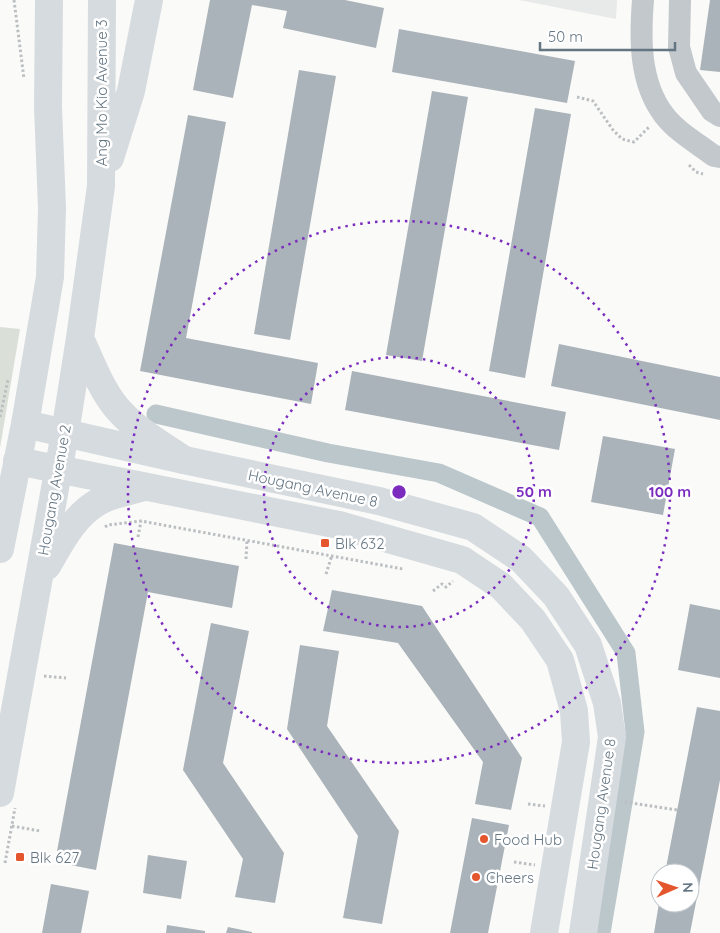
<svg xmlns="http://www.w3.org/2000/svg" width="720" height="933" font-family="Quicksand,sans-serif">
<rect width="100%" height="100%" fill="#fafaf8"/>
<path fill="#e8e9e9" d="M519,0H617L616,19Z"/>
<path fill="#dadfd7" d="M0,327L20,329L0,448Z"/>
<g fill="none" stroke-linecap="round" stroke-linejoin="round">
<path stroke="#bbc7cb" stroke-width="19" d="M156,414L328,453L439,473L540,517L626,653L635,732L601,933"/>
</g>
<path fill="#aab3b9" d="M210,0H345L384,8L376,48L283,28L287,11L252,5L233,98L193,90Z
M710,0H720V72L700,70Z
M399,29L575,61L567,103L392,72Z
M299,70L336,76L290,340L254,334Z
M432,91L468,97L422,361L386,355Z
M535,108L571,114L525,378L489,371Z
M188,115L226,122L186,338L318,363L311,404L140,371Z
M559,344L720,377V420L551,386Z
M352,371L566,412L559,450L345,410Z
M603,436L675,449L663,515L591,502Z
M114,543L239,566L232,608L148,592L96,870L55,862Z
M332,590L422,606L522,758L511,810L475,804L483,762L398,643L323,631Z
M690,604L720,610V678L678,670Z
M211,623L249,631L223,763L284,853L275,903L235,897L243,859L183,770Z
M300,645L339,651L327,726L399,831L382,924L343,918L358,836L287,729Z
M697,707L720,711V780L690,933H654L659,903H690V873H665Z
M472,818L509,825L488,933H450Z
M148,855L187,861L181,899L143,893Z
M51,884L89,891L81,933H42Z
M167,925L205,931V933H166Z
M228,927L252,932V933H226Z"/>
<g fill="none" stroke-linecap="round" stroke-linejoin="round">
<path stroke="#bbbfc2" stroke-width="3" stroke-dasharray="2.5 2.5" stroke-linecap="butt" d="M14,0L24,79
M577,97L593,101L613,130L622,139L634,142L649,127
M689,165L696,172L703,174
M0,417L8,380
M105,527L108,525L141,521L403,569
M138,537L141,521
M246,559L247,541
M326,574L332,555
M433,591L442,584L446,587L453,581
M44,676L66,678
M625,802L677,810
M528,804L545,806
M12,826L40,831
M514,862L535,865
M5,863L15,808"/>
<path stroke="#c3c8cc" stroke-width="22" d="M643,0C640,38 639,82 664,115C677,132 697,143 714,156L720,157
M680,0L679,47L686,73L712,111L720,116"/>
<path stroke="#d6dbdf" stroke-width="28" d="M25,424L184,460L379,501L473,527L521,559L556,596L588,645L607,703L612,737L583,933
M17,461L339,525L462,560L501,586L533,620L560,660L574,711L576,742L544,933"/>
<path stroke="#d6dbdf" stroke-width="28" d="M110,158L131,91L149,0
M80,338C91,362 100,387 116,407C134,429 161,444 184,460
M0,549L25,424L50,277L52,208L48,107L49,0
M47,566C61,542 74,516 98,502C111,494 129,492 144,487
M0,793L65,433L80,338L101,186L102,0"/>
</g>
<g fill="none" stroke="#7b2cbf" stroke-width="2.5" stroke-dasharray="2.5 5">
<circle cx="399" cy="492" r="135"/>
<circle cx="399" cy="492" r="271"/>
</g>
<g fill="#e4572e" stroke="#fff" stroke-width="2">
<rect x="320" y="538" width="10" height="10" rx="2.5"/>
<circle cx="484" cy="839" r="5"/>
<rect x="15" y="852" width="10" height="10" rx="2.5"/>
<circle cx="476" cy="877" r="5"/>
</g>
<g text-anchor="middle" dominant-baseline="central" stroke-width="5" stroke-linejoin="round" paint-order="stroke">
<g font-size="15" fill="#657683" stroke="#fff">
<text transform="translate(101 93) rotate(-90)">Ang Mo Kio Avenue 3</text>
<text transform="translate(313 488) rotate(12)">Hougang Avenue 8</text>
<text transform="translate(54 490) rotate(-80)">Hougang Avenue 2</text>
<text transform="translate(601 804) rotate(-82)">Hougang Avenue 8</text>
</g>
<g font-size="15" fill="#657683" stroke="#fff" text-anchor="start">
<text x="335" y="543">Blk 632</text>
<text x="494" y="839">Food Hub</text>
<text x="30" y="857">Blk 627</text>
<text x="486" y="877">Cheers</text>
</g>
</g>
<circle cx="399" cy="492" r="8" fill="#7b2cbf" stroke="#fff" stroke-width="2.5"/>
<g font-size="15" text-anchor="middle" font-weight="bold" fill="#7b2cbf" stroke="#fff" stroke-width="5" stroke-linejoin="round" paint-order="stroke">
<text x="534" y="497">50 m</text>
<text x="670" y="497">100 m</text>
</g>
<g transform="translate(675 888) rotate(88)"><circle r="24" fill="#ffffff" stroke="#c1c8cd"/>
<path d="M0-4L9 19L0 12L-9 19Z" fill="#e4572e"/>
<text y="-8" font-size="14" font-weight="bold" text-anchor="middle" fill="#657683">N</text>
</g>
<path d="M540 42v8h135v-8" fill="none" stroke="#657683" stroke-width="2.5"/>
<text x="548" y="42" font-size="15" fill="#657683" stroke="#ffffff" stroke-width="4" paint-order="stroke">50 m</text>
</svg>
